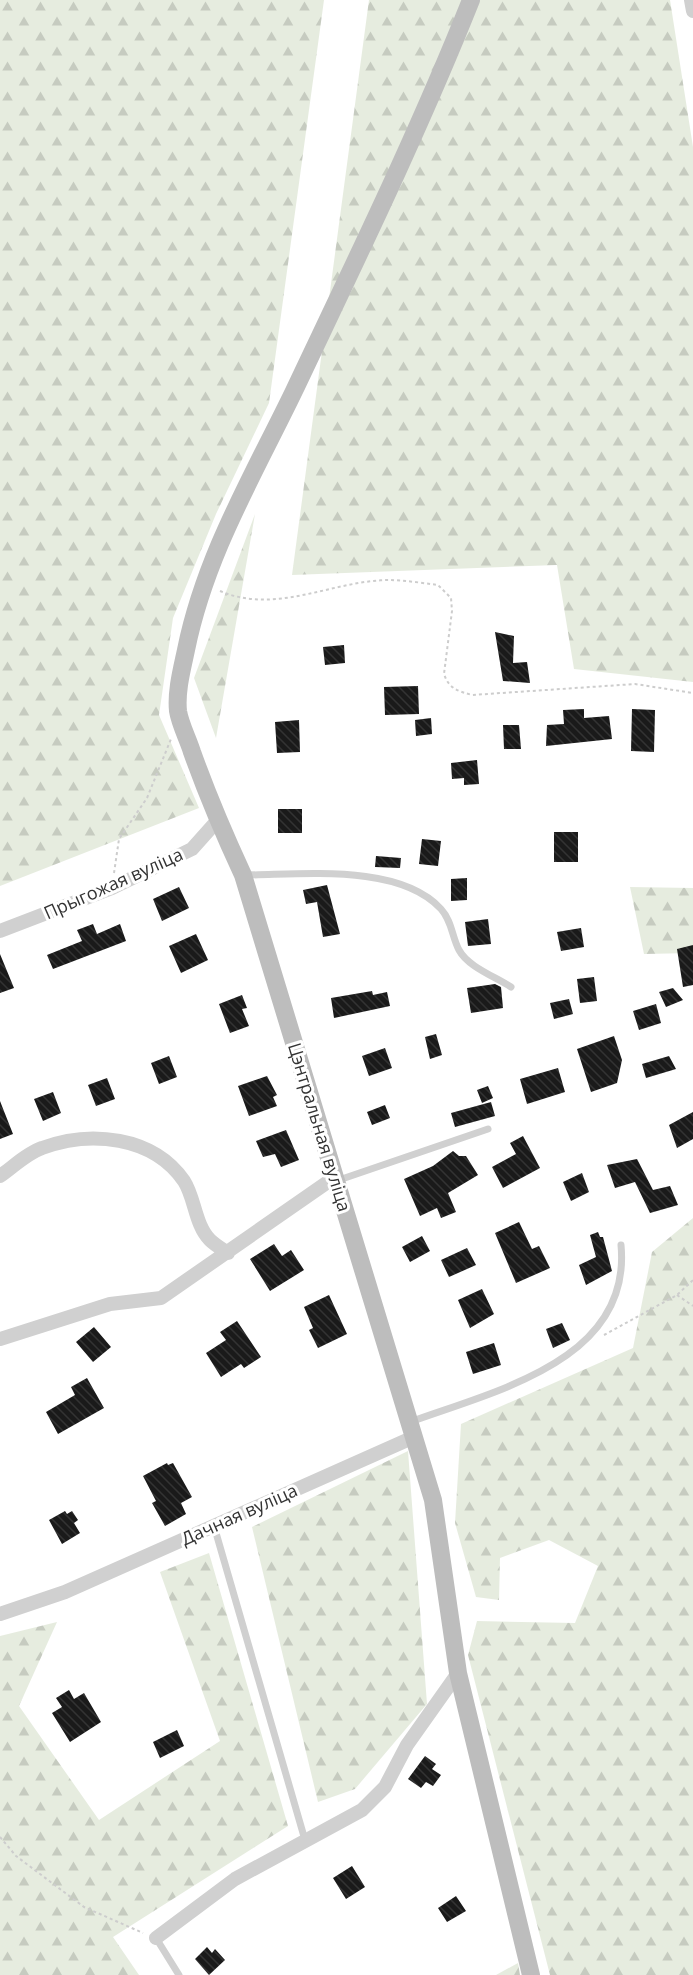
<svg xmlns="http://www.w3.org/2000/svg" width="693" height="1975" font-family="'Open Sans',sans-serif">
<defs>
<pattern id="forest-firs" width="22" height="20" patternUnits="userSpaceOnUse" patternTransform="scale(1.5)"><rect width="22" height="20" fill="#e6ecdf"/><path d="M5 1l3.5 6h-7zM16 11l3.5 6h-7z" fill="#c6cbc0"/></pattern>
<pattern id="building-back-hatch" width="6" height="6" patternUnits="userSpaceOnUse" patternTransform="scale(1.5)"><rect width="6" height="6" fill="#1a1a1a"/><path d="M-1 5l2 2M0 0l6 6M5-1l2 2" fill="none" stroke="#333"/></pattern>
</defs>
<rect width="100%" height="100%" fill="#fff"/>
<path fill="url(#forest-firs)" d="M0,0H324L269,403L216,514L173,618L159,715L199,808L0,886Z
M369,0H670L693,147V682L574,669L557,565L292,575Z
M255,514L216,738L194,678Z
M630,887L693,888V953L644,954Z
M693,1218V1975H550L468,1655L477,1621L575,1623L598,1566L549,1540L500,1558L499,1600L476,1597L455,1523L461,1424L633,1348L652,1252Z
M408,1451L427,1704L355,1789L318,1802L252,1527Z
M209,1553L288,1826L113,1937L139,1975H0V1636L57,1622L19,1706L99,1820L220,1741L160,1572Z
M518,1963L520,1975H496Z"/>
<path fill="url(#building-back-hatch)" d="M495,632L514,636L513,663L527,662L530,683L503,681Z
M344,645L345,663L325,665L323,647Z
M418,686L419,714L385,715L384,687Z
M584,709V718L609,716L612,739L546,746L547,725L564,724L563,710Z
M632,709L655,710L654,752L631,751Z
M431,718L432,734L416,736L415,720Z
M299,720L300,752L277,753L275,722Z
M503,725H519L521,749H504Z
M477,760L479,784L464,785V778L452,779L451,763Z
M278,809H302V833H278Z
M554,832H578V862H554Z
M422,839L441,841L438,866L419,864Z
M376,856L401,858L400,868L375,867Z
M467,878V900L451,901V879Z
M327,885L340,934L323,937L317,902L306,904L303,890Z
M179,887L189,908L162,921L153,899Z
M488,919L491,944L468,946L465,922Z
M93,924L97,934L120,924L126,941L53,969L47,955L82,941L77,930Z
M581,928L584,947L561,951L557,932Z
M196,934L208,960L181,973L169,946Z
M693,945V985L683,987L677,949Z
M0,954L14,988L0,993Z
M594,977L597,1001L580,1003L577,979Z
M495,984L501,987L503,1008L471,1013L467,988Z
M673,988L683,1000L666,1007L659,992Z
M372,991L373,995L387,992L390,1006L334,1018L331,998Z
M242,995L247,1008L242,1009L249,1026L230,1033L219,1004Z
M569,999L573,1014L554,1019L550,1003Z
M656,1004L661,1023L639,1030L633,1011Z
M436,1034L442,1055L430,1059L425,1037Z
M614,1036L622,1060L617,1083L591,1092L577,1049Z
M385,1048L392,1068L369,1076L362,1056Z
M169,1056L177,1077L159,1084L151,1063Z
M669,1056L676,1069L646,1078L642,1064Z
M558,1068L565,1092L527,1104L520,1079Z
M267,1076L277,1095L273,1097L277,1106L249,1116L238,1086Z
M107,1078L115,1099L96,1106L88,1085Z
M488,1086L493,1098L482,1103L477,1090Z
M53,1092L61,1113L43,1121L34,1099Z
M0,1101L13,1134L0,1139Z
M491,1102L495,1116L455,1127L451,1113Z
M385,1105L390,1118L372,1125L367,1112Z
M693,1112V1139L677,1148L669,1125Z
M286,1130L299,1160L281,1167L275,1154L263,1157L256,1141Z
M523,1136L540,1168L503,1188L492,1167L516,1154L510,1143Z
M453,1151L459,1156H466L478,1175L448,1193L456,1212L441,1218L437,1208L420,1216L404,1179L433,1166Z
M637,1159L653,1190L670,1186L678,1205L650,1213L635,1182L615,1188L607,1165Z
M582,1173L589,1192L571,1201L563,1182Z
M519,1222L532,1249L539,1246L550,1268L516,1283L495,1233Z
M598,1232L600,1237H603L612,1271L586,1285L579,1265L596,1257L590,1235Z
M422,1236L430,1251L410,1262L402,1247Z
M274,1244L282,1256L291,1250L304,1270L270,1291L250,1259Z
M467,1248L476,1265L449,1277L441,1260Z
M482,1289L494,1314L470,1328L458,1300Z
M329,1295L347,1334L318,1348L309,1330L313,1328L304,1307Z
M237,1321L261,1357L244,1368L241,1364L221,1377L206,1353L226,1340L220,1332Z
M562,1323L570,1340L553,1348L546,1329Z
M94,1327L111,1347L93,1362L76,1342Z
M494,1343L501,1365L473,1374L466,1352Z
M87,1378L104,1408L58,1434L46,1412L75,1395L71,1387Z
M167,1463L168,1465L173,1463L192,1497L181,1503L186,1514L165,1526L152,1503L156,1501L143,1476Z
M65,1511L67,1514L72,1511L78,1520L74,1523L80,1533L62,1544L49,1520Z
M69,1690L74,1699L84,1693L101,1722L70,1742L52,1713L62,1707L56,1698Z
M177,1730L184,1746L160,1758L153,1742Z
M425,1756L436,1764L432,1769L441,1775L433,1786L426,1782L421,1788L408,1779Z
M352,1866L365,1887L346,1899L333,1878Z
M456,1896L466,1911L447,1922L438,1908Z
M207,1947L212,1953L215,1949L225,1960L209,1975L195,1959Z"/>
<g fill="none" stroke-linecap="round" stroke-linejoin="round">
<path stroke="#cdcdcd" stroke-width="2" stroke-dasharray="3 3" stroke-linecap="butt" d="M220,591C276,615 331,581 388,580C404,580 422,583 438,585L451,598L452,611L444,674C449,689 458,691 472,695L635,684L693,693
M114,873L119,839L147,798L171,739
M677,1295L693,1306
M604,1335L677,1295L693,1280
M0,1837L16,1856L84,1907L143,1933"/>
<path stroke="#d0d0d0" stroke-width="7" d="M244,875C301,875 399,863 441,909C452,921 452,937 459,950C468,967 496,977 511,987
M336,1181L488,1129
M410,1422C494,1391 632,1361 621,1245
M214,1526L305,1840
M156,1938L179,1975"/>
<path stroke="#d0d0d0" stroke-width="14" d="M691,0L693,11
M0,931L112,888L192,849L217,821
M0,1176C13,1167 27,1153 42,1148C90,1130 153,1136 184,1181C195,1198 195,1225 210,1240C215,1245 222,1249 228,1253
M0,1339L110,1304L161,1298L335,1177
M0,1614L65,1592L414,1437
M156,1938L235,1879L362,1810L385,1787L407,1745L458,1673"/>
<path stroke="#bdbdbd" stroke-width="18" d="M471,0C418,133 355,262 294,391C253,476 205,556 186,650C182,669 176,691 178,711C180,724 188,739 192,752C207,794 224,834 243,875L433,1500L458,1673L531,1975"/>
</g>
<g text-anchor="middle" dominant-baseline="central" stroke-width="6" stroke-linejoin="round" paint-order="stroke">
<g font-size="18" fill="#333" stroke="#fff">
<text transform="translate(113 883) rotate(-24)">Прыгожая вуліца</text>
<text transform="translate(320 1127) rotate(73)">Цэнтральная вуліца</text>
<text transform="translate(239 1514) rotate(-24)">Дачная вуліца</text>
</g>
</g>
</svg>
